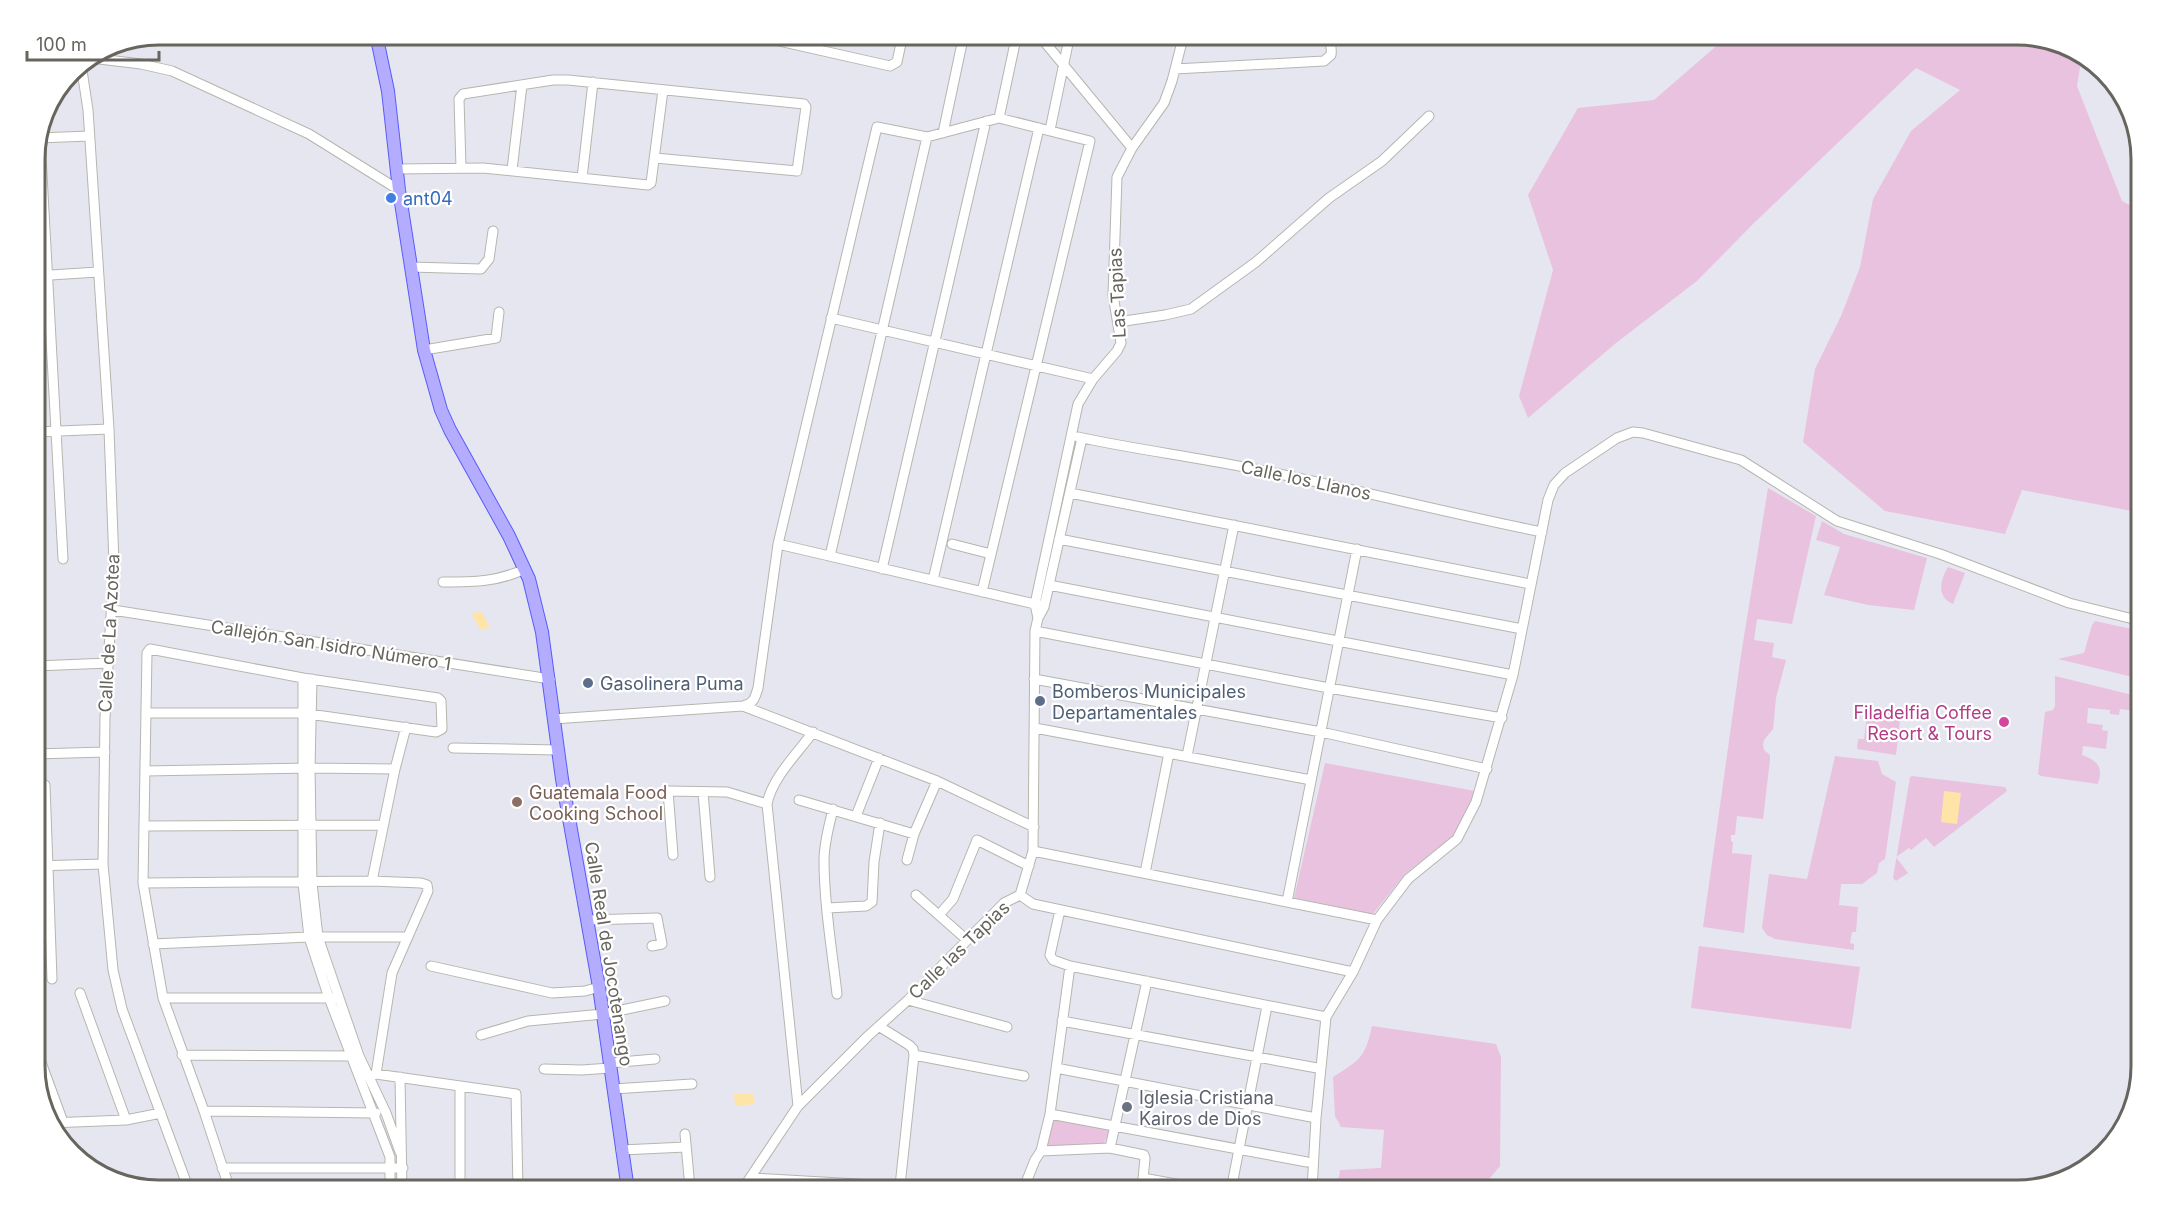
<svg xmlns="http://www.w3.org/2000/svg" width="2176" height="1225" font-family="Inter,sans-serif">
<rect width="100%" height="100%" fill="#e6e6f1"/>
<path fill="#e9c2df" d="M1729,35H2017L2079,51L2082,54L2077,86L2122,201L2141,211V561L2137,560L2132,511L2022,490L2005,534L1885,511L1803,442L1815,369L1841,316L1860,267L1873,199L1911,131L1960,90L1916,68L1753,224L1697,281L1616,343L1528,418L1519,396L1553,270L1528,195L1578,108L1654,100Z
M1768,488L1816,516L1792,624L1757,619L1754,640L1774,643L1772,657L1786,660L1776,698L1773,729L1764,740L1763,745L1764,750L1770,755V760L1763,819L1737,816L1735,835H1731V841L1733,842L1732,853L1752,855L1744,933L1703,927L1741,655Z
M1822,521L1844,534L1927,558L1914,610L1868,605L1824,595L1840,547L1816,540Z
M1948,567L1965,573L1953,604C1936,597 1940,580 1948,567Z
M2095,621L2141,631V679L2058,659L2084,653L2092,625Z
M2055,676L2141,697V719L2136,718V711L2120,709L2119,715L2110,714V710L2088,708L2087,723L2103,725L2102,730L2108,731L2106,749L2083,746L2082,755C2099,761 2103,768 2098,784L2041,776L2038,774L2045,712L2053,710L2055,706Z
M1868,708L1901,712L1896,755L1857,749L1858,739H1864Z
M1835,756L1878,761L1882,774L1896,782L1885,859L1879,863L1877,873L1862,884H1841L1839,905L1858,907L1856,932H1852L1850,943L1854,944V950L1775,939L1767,935L1762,928L1769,874L1807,879Z
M1325,763L1475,791L1457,833L1405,874L1373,914L1294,898Z
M1912,776L2005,787L2007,791L1934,847L1926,838L1911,850L1909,848L1896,857L1908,873L1896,881L1893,878L1910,777Z
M1699,946L1860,967L1851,1029L1691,1008Z
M1372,1026L1496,1044L1501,1057L1500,1166L1480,1190H1329L1339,1177L1340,1170L1381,1168L1384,1130L1341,1127L1335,1116L1333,1077C1360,1060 1365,1058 1372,1026Z
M1054,1117L1111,1127L1104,1143L1045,1147Z"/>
<path fill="#ffe4a8" d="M481,612H482L490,628L480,629L471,613Z
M1944,791L1961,793L1957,824L1941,822Z
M734,1094H753L755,1104L735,1106Z"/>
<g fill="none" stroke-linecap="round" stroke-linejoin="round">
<g stroke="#b6b6ae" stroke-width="11">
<path id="minor" d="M748,34L890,66L897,62L903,34
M1038,34L1132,148
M91,58L141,64L172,71L309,134L399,190
M81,64L88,110L109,429L114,564L105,718L103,864L113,970L122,1009L189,1190
M1175,69L1324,61L1331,55C1332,47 1331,40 1324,34
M999,118L1017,34
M1050,130L1070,34
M943,133L964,34
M38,138L89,136
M40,138L63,559
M461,168L459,99L463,94L553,80H568L804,104L806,107L797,171L655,158
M397,169L483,168L648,185L651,183L663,90
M512,170L522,85
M582,178L593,82
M411,267L481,269L489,259L493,231
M35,276L98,272
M831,318L1093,379
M1118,322L1165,315L1191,309L1256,262L1329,198L1382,161L1429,116
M424,350L496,338L499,312
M35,432L109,429
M1078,437C1133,449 1189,456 1244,467C1344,486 1442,512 1542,532
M1070,493L1530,584
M1059,539L1522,629
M778,544L1039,605
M952,544L991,554
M830,556L927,137
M882,569L986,121
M933,580L1039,128
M443,582C474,582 497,582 525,569
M1049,585L1513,675
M113,610L550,679
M1038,618L1035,604L1078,404L1093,379L1117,351L1121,343L1113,295L1117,177L1132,148L1164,103L1172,81L1184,34
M1035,631L1329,688L1502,718
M35,666L109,663
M303,678V883L309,937L329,998L390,1157V1190
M312,679L310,768L312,883L318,937L359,1056L386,1113L400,1152
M1034,679L1321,732L1487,769
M743,706L937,781L1034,827
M147,713H302L436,732L442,729L441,701L438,698L303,678L150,649L147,653L143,883L163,998L204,1111L230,1190
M553,719L743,706C754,704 755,697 758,688L778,544L877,127L927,137L999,118L1090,141L982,592
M1035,728L1311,780
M453,748L558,750
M35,754L105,752
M1187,756L1234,525
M145,771L310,768L395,769
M45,785L52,979
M703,792L710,877
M799,800L914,834
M833,809C829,826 824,843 824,860C824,904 832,950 837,994
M856,816L879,758
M144,826L383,825
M1033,851L1377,920
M673,855L668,791L727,792L767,804
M907,860L914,834L937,781
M35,866L103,864
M1145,873L1169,753
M372,881L395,769L406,727
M143,883L372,881L421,883L427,885L428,891L392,973L376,1074
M916,895L967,940
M1020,895L1033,904L1353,972
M1287,902L1357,549
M827,908L866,906L872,902L874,862L880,823
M1060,910L1050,955L1053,960L1070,966L1326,1017
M939,915L953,899L977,840L1029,866
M587,920L657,918L662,944L652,946
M153,944L309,937H407
M431,966L552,993L585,991L599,987
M80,993L126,1120
M163,998H334
M908,1000L1007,1027
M1062,1021L1317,1068
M880,1027L909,1045L913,1049L914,1055L900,1186
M481,1035L528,1021L603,1014L665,1001
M35,1046L63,1122
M182,1055L354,1056
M914,1055L1024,1076
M609,1063L655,1059
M1056,1068L1311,1117
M544,1069L582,1070L610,1068
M371,1076L376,1074L516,1094L518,1190
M400,1077L402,1190
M460,1086V1190
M613,1089L692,1084
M798,1106L767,804C772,778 797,754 813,732
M204,1111L376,1113
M1050,1114L1307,1162
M49,1123L126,1120L161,1113
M685,1134L689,1177
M1110,1148L1147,981
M621,1150L686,1147
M1041,1151L1110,1148L1144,1155L1145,1158L1142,1190
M222,1168H403
M752,1178L960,1190
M1143,1178L1208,1190
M742,1190L798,1106L868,1036L908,1000L1004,903L1020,895L1033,851L1035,631L1038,618L1044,607L1082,438
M1023,1190L1035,1160L1041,1151L1050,1114L1070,966
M1231,1190L1267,1006
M1312,1190L1316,1118L1326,1017L1353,972L1377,920L1408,879L1457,839L1476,802L1513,675L1548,500L1554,485L1565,473L1617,438L1633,432L1643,433L1741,460L1837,521L1940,554L2069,603L2141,621"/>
</g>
<g stroke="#575cf9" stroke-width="14">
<path id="major" d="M376,34L388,91L399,190L424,350L441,410L450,430L509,536L529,579L542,632L562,779L599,987L628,1190"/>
</g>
<use href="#minor" stroke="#fff" stroke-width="9"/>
<use href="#major" stroke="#b4adff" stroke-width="12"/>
</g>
<circle fill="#3f7fe0" stroke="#fff" stroke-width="2" cx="391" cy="198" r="6"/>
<g fill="#5c6f8a" stroke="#fff" stroke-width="2">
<circle cx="588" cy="683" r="6"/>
<circle cx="1040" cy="701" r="6"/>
</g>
<circle fill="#d1479c" stroke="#fff" stroke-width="2" cx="2004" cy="722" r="6"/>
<circle fill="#8d6e63" stroke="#fff" stroke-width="2" cx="517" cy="802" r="6"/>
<circle fill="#6b7280" stroke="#fff" stroke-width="2" cx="1127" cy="1107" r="6"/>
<g text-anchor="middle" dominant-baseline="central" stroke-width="4.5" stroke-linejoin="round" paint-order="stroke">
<g font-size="18" fill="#366cbe" stroke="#fff" text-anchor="start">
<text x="403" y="198">ant04</text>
</g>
<g font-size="18" fill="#67655d" stroke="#fff">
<text transform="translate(1117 293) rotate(-93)">Las Tapias</text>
<text transform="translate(1306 480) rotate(12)">Calle los Llanos</text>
<text transform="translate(109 633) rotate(-87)">Calle de La Azotea</text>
<text transform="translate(331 645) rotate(9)">Callejón San Isidro Número 1</text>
<text transform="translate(959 950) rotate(-44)">Calle las Tapias</text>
<text transform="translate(609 954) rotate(81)">Calle Real de Jocotenango</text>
</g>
<g font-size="18" fill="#4e5e75" stroke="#fff" text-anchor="start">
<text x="600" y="683">Gasolinera Puma</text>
<text x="1052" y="691">Bomberos Municipales<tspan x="1052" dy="21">Departamentales</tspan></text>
</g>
<g font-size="18" fill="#b23c85" stroke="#fff" text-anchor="end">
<text x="1992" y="712">Filadelfia Coffee<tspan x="1992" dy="21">Resort &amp; Tours</tspan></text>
</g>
<g font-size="18" fill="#785e54" stroke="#fff" text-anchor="start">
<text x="529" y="792">Guatemala Food<tspan x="529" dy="21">Cooking School</tspan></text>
</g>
<g font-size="18" fill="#5b616d" stroke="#fff" text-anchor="start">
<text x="1139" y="1097">Iglesia Cristiana<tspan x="1139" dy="21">Kairos de Dios</tspan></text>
</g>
</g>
<path d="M0 0H2176V1225H0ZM159 45H2017A114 114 0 0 1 2131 159V1066A114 114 0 0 1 2017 1180H159A114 114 0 0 1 45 1066V159A114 114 0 0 1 159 45Z" fill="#fff" fill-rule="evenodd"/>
<path fill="none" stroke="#67655d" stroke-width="3" d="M159 45H2017A114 114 0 0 1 2131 159V1066A114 114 0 0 1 2017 1180H159A114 114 0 0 1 45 1066V159A114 114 0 0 1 159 45Z"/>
<path d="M27 51v9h132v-9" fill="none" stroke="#67655d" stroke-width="3"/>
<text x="36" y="51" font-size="18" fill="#67655d" stroke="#ffffff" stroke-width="4.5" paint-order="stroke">100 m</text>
</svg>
